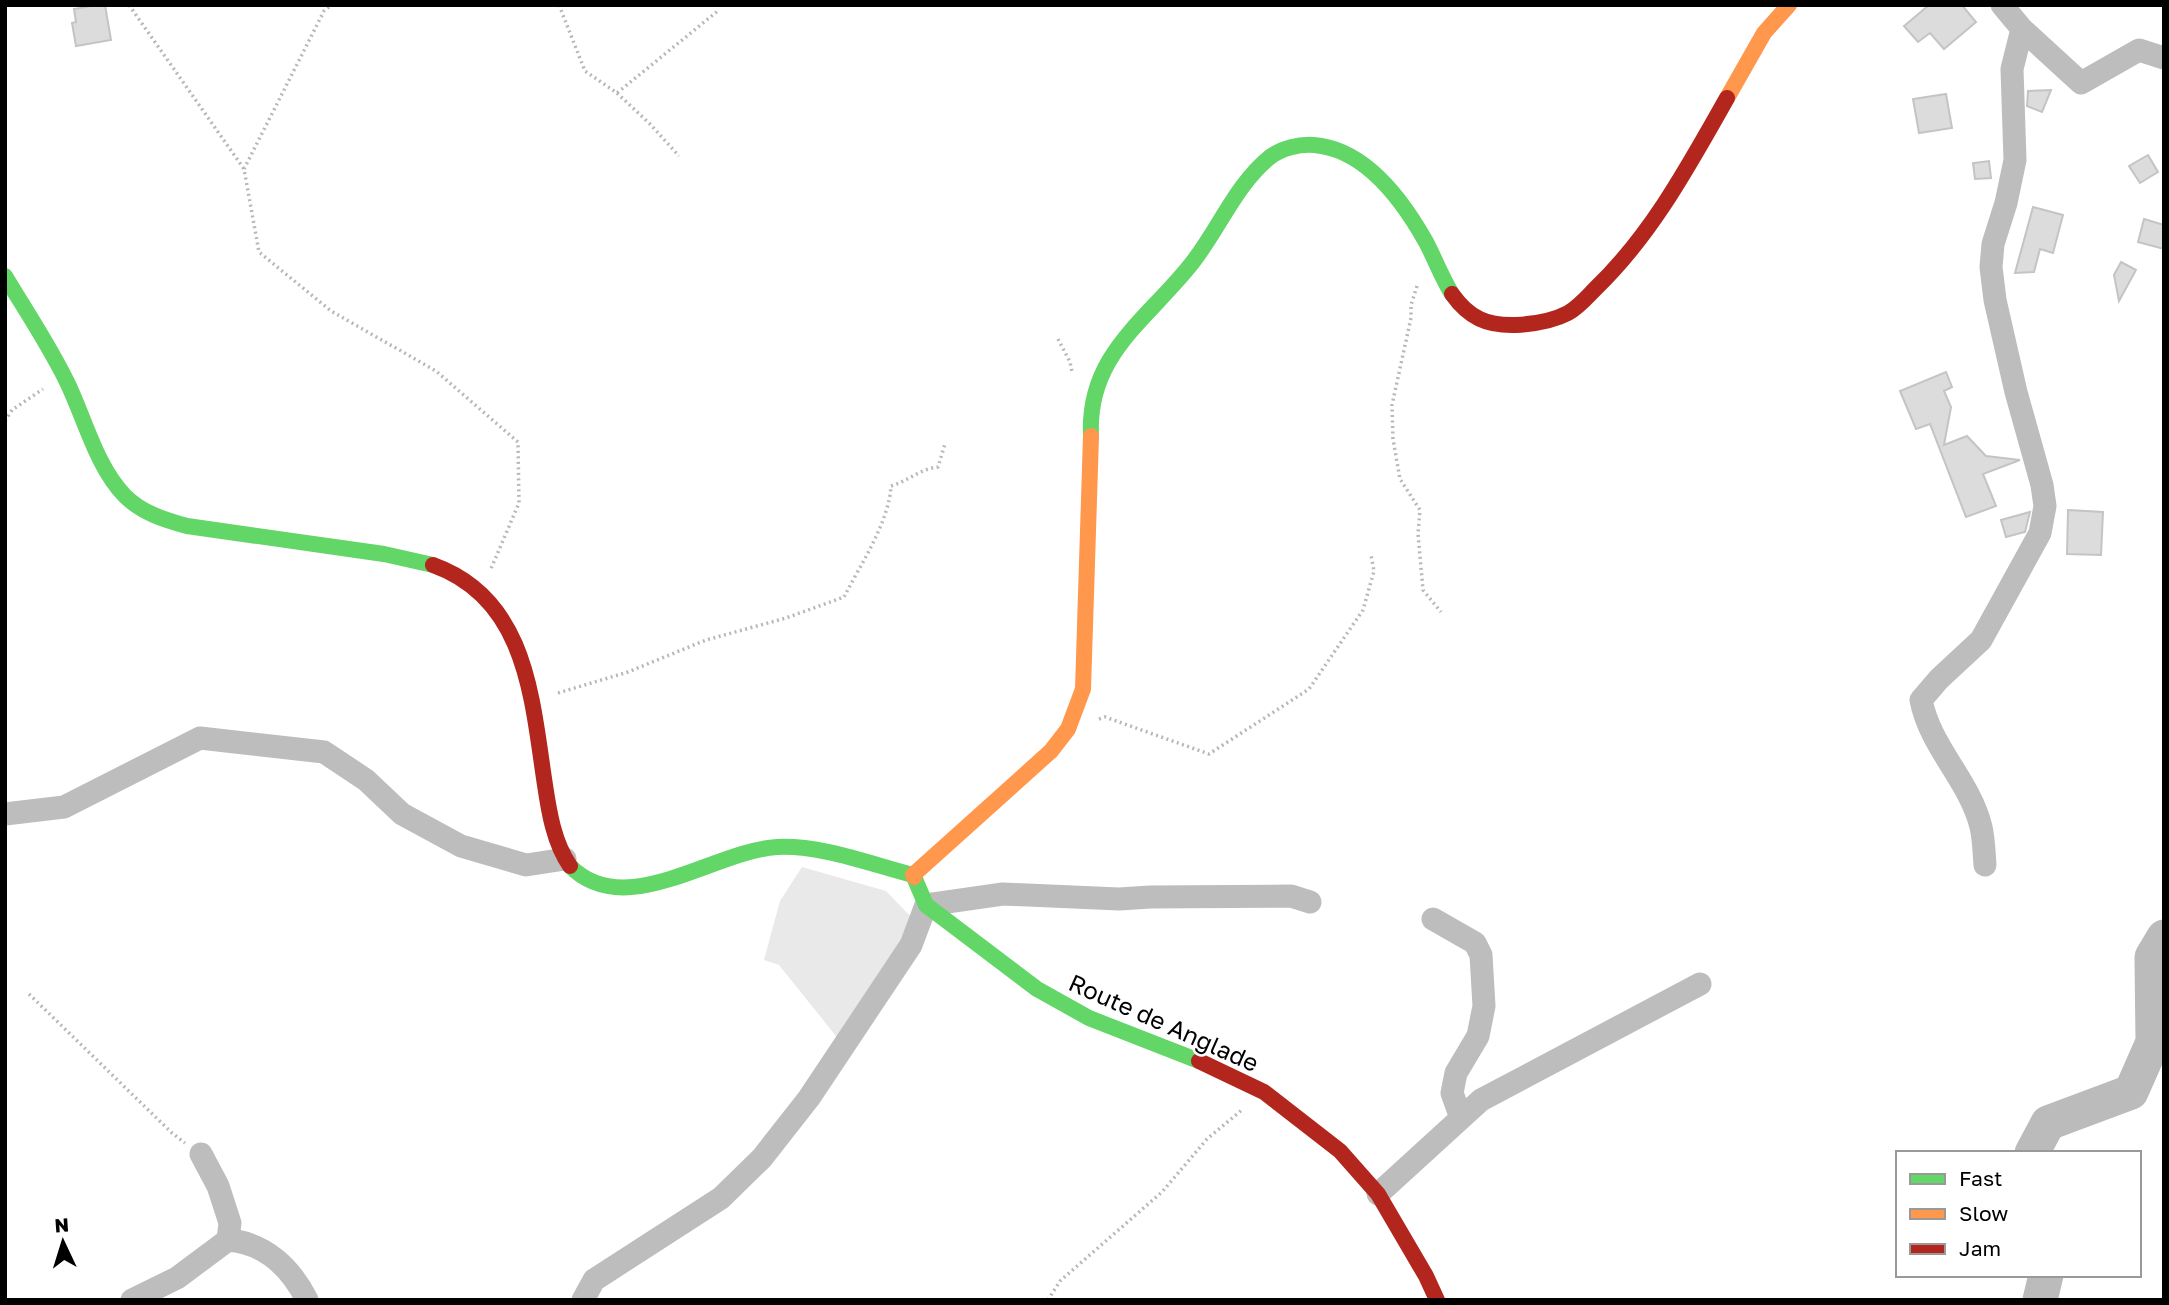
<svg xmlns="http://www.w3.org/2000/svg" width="2169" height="1305" font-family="'Golos Text',sans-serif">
<rect width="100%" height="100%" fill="#fff"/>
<path fill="#e9e9e9" d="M802,867L886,891L913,919L916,931L840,1041L779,965L764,960L780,901Z"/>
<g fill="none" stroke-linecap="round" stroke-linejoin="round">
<path stroke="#bbb" stroke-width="35" d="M2032,1153L2048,1123L2131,1092L2153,1042L2152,957L2164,937
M2040,1300L2046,1275"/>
</g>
<path fill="#dcdcdc" stroke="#c4c4c4" stroke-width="2" d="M96,5H105L111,40L76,46L72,23L76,22L74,9Z
M1929,5H1962L1976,22L1944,49L1930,33L1918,42L1904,26Z
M2051,90L2042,112L2027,106L2028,91Z
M1946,94L1952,128L1919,133L1913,99Z
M2148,155L2158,172L2140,183L2129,166Z
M1989,161L1991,178L1975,179L1973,163Z
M2033,207L2063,215L2053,253L2040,249L2034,272L2015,273Z
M2144,219L2164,225V249L2138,242Z
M2121,262L2136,270L2119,301L2114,275Z
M1946,372L1952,387L1944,391L1951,407L1944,445L1967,436L1986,456L2020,460L1983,474L1996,506L1966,517L1930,424L1916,429L1900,391Z
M2068,510L2103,512L2101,555L2067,554Z
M2030,512L2025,532L2006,537L2001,520Z"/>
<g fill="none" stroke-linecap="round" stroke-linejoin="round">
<path stroke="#b8b8b8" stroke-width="3.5" stroke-dasharray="2 3.5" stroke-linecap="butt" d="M129,5L244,169L259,252L331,311L436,371L518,442L519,503L490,571
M559,5L585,71L617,93L719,10
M617,93L650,124L679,156
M244,169L324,11L331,5
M1417,286L1411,305V318L1392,405L1393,439L1400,479L1420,510L1418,534L1423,590L1441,612
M1058,339L1070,362L1072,372
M5,421L12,410L43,389
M558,693L628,672L706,640L786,618L844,597C861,564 889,522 891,486C908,481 920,469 938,467L945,444
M1099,719L1105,717L1209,754L1309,689L1363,610L1374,571L1371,555
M29,994L172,1133L185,1143
M1048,1300L1060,1281L1162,1192L1207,1139L1243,1109"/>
<path stroke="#bdbdbd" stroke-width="23" d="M2002,5L2022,29L2081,83L2139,50L2164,58
M5,814L64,807L200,738L324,752L366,780L402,814L461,846L526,865L565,859
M1985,865C1984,853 1984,840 1981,827C1970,781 1930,747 1921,700L1939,679L1981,640L2040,533L2045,506L2042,485L2016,392L1995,300L1991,267L1993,244L2006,203L2015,160L2012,69L2022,29
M1433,919L1475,943L1481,955L1484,1006L1478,1036L1456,1073L1452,1093L1461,1118
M1378,1194L1481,1100L1700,984
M228,1240C265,1243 291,1268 307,1300
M132,1300L177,1278L228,1240L230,1223L218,1186L201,1154
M583,1300L594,1280L721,1198L762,1158L809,1098L911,945L926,905L1003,894L1119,899L1150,897L1291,896L1310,902"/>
<path stroke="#63d668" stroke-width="16" d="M5,276C26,311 49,345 67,382C85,419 96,466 125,496C142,513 165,520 187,526L384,554L433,565
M1091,436C1087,357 1143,323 1188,268C1217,234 1234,186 1270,157C1282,148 1299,144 1314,145C1365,149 1403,201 1426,242C1435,259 1442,278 1452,294
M570,866C625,922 713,851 777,847C822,845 870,864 913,875
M914,877L926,905L1037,989L1089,1018L1199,1061"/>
<path stroke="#ff974d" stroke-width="16" d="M1727,98L1764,33L1789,5
M914,877L913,875L1051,751L1068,729L1083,689L1091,436"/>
<path stroke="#b3261e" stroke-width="16" d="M1452,294C1469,318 1487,326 1516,325C1533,324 1553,321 1568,313C1579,307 1588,296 1596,288C1652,234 1689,165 1727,98
M433,565C528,599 532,701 545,785C549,812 554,843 570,866
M1199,1061L1264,1092L1340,1151L1378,1194L1426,1276L1437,1300"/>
</g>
<g text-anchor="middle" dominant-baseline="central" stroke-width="5" stroke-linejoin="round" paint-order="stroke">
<g font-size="24" fill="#000" stroke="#fff">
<text transform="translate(1164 1022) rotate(24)">Route de Anglade</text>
</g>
</g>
<rect width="2169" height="1305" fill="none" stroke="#000000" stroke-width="14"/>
<rect x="1896" y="1151" width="245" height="126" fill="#ffffff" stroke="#999999" stroke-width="2"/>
<rect x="1910" y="1174" width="35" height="10" fill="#63d668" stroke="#999999" stroke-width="2"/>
<text x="1959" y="1186" font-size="21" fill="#000000">Fast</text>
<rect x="1910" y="1209" width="35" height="10" fill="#ff974d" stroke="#999999" stroke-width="2"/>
<text x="1959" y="1221" font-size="21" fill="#000000">Slow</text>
<rect x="1910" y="1244" width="35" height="10" fill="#b3261e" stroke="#999999" stroke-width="2"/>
<text x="1959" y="1256" font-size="21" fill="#000000">Jam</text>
<g transform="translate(63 1242) rotate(356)" stroke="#ffffff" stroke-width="5" paint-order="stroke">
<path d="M0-5L12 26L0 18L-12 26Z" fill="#000000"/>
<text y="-10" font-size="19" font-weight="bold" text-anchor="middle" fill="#000000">N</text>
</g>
</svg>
